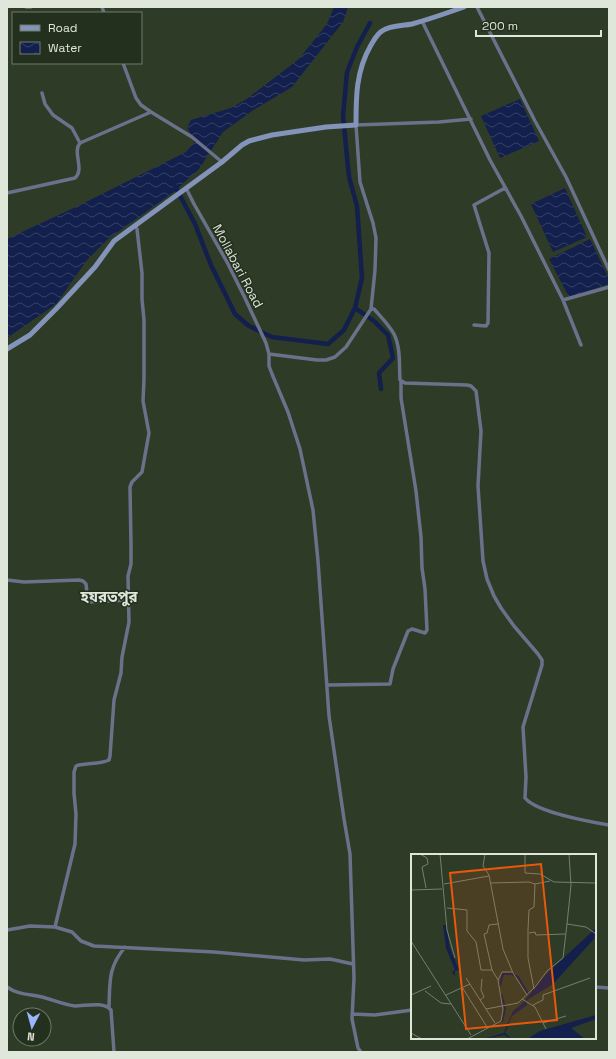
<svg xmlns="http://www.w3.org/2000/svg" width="616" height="1059" font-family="'Space Grotesk','Noto Sans Bengali',sans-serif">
<defs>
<pattern id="water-waves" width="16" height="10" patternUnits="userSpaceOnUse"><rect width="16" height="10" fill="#131f4d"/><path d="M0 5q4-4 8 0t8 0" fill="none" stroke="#354066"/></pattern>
</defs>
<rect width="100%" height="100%" fill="#2e3b27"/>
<path fill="url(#water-waves)" d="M334,7H348L343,22L292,87L252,111L223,132L199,169L175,191L108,239L87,260L56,304L7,338V239L80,205L186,152C201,136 192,140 187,127L191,120L231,108L248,98L299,59L327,24Z
M520,99L539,141L500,158L481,116Z
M565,188L587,237L553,252L531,204Z
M590,239L609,279V284L569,297L549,259Z"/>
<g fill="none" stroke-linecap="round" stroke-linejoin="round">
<path stroke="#131f4d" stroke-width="4.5" d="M175,186L195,224L211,265L235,314L249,326L272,337L328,344L344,330L355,308L362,278L357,206L349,177L343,116L347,72L357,47L370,23
M355,308L374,321L388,335L393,358L379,373L381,389"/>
<path stroke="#69728a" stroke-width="3.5" d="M26,7H31
M102,7L104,13
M477,7L535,121L566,177L609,270
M422,21L490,160L521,216L563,300L581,345
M123,63L136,98L141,105L151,112L192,137L222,162
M42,93L45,104L53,115L72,128L80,143
M186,188L194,204L227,262L244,296L266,343L269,354V366L272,374L288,412L300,449L313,510L318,561L329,716L344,819L350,854L354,978L352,1019L358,1048L361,1052
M7,193L75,178C85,169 72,152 80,143L151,112
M563,300L609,287
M371,309H374C381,317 389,325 394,334C401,348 399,366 400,380L405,383L467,385L471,386L476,391L481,431L478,486L483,561L487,579L494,596L501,608L514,626L538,654L542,660V665L523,727L526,777L525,798C536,812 591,822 609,825
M474,325L486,326L488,323L489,253L474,205L505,188
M269,354L317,360H326L335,357L346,347L371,309L375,270L376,238L373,223L360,182L356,125L439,122L471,119
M7,580L24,582L79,580L83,581L86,584L88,602L129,600
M328,685L390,684L393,669L408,631L412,629L425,633L427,630L425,589L422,568L421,537L416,491L401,398V382
M55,927L75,844L76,814L74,793V772L76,766C86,762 99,765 109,760L110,756L114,700L121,673L122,657L129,622L128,576L131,564V544L130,487L132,482L142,472L149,433L143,401L144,379V320L142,299V273L137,229L135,225
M7,930L30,926L55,927L72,932L81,941L94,946L214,952L304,960L330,959L353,964
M7,987C18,995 30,994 42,997C53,1000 65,1005 75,1006C86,1006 103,1001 111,1010L114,1052
M595,987L609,988
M109,1007C110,981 108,968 125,947
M352,1014L375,1015L412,1010"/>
<path stroke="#8493b9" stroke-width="5" d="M7,349L30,335L56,309L95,267L114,241L222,162L242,145L249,141L272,135L326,127L356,125C356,96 356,71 371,45C374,40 377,34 382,31C391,25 402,26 412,24C430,19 447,13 464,7"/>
</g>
<g text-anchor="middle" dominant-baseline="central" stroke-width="3" stroke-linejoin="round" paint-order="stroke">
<g font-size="13" fill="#dfe7db" stroke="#24301e">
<text transform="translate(238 266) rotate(62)">Mollabari Road</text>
</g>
<g font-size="15" font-weight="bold" fill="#dfe7db" stroke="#24301e">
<text x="109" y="596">হযরতপুর</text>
</g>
</g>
<g transform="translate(411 854)">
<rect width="185" height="185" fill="#2e3b27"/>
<path d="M32,71H35L39,94L48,116L44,117V122L41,118L44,116L35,94ZM185,74L183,85L142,130L116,146V151L101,162L94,179L101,185L93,181L73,185L93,179L102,157L111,150L133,122ZM185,161V165L160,174L174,185H116L129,177Z" fill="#131f4d"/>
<path fill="none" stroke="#131f4d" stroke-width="2" d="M89,132L92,120H101L107,123L117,140M90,140L94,154L91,168"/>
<path fill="none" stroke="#75806f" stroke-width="1" d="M9,0L16,4L17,10L11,13L15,34M29,0L36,76L44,104M74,0L72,12L78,21L92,95L102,119L116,141M114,0V19L129,20L143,28L185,29M158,0L160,31L156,70L175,73L185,80M79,29L118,28L124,30L139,27M33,30L78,22M0,36L31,35M36,54L56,56V77L65,88L70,116H81L87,126M118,79L124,78L125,81L154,80M0,87L60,181M81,116L73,80L76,79L78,71L87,70M55,124L84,169M51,133L76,173M123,135L117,104V76L118,56L123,53L124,30M14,137L30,149L40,150M0,141L20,132M35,141L59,130M111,145L124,153L135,175M69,146L73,143L70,136L71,125M122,151L132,146V141L179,124M75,155L107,149L125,132L136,117L152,104L156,70M132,169L155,162M0,179L11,185M56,185L90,167L92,156L87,126L91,118H101"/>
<path fill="#e8590c" fill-opacity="0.15" stroke="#e8590c" stroke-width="2" d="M130,10L146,166L55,175L39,19Z"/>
<rect width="185" height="185" fill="none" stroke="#dfe7db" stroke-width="2"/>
</g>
<rect width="616" height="1059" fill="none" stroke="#dfe7db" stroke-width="16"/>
<rect x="12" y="12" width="130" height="52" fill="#24301e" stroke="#6f796a"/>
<rect x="20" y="25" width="20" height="6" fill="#8493b9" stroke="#6f796a"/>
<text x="48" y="32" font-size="12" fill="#dfe7db">Road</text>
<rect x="20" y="42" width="20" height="12" fill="url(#water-waves)" stroke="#6f796a"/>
<text x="48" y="52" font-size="12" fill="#dfe7db">Water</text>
<g transform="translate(32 1027) rotate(186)"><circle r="19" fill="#24301e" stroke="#6f796a"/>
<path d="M0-3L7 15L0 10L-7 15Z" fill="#9bb5fd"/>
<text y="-6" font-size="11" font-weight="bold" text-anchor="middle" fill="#dfe7db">N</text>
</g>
<path d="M476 30v6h125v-6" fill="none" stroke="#dfe7db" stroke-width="2"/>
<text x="482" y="30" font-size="12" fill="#dfe7db" stroke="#24301e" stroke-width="3" paint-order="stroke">200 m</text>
</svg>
